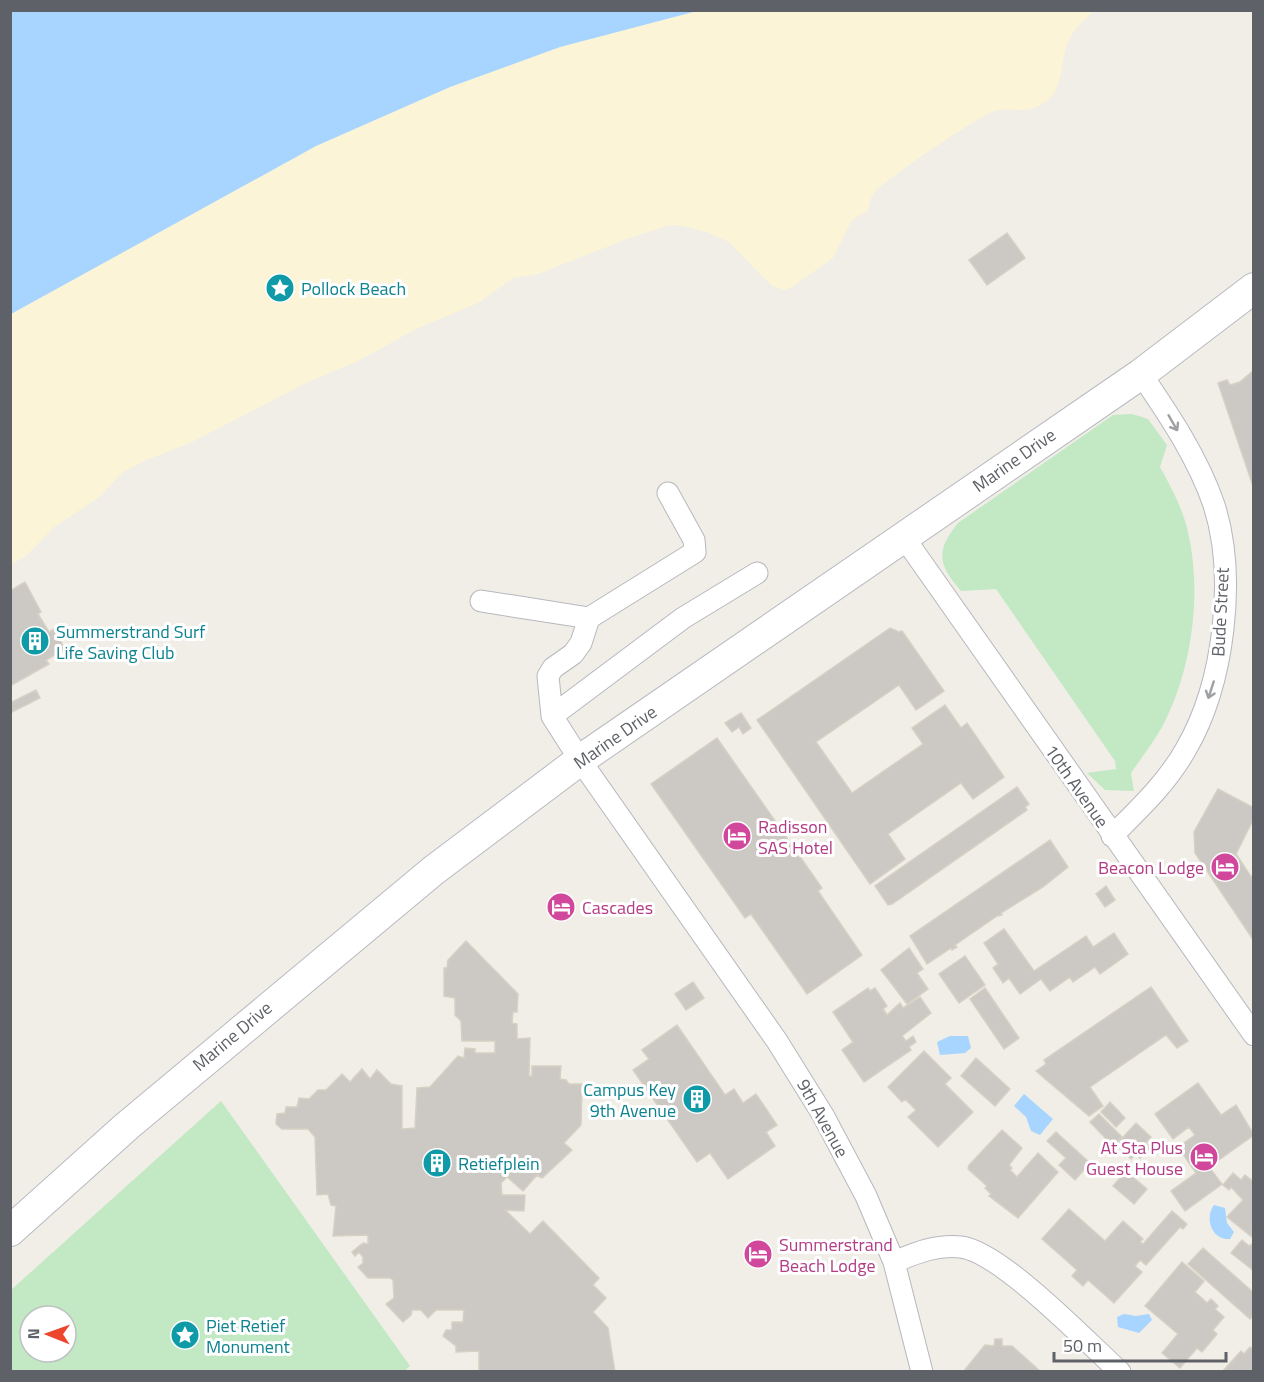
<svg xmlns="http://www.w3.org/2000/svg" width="1264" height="1382" font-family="'Titillium Web',sans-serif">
<rect width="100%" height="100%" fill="#f0eee6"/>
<path fill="#c2e8c4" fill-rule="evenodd" d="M1132,414L1148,419L1167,445L1160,467C1170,485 1179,502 1185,521C1204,585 1193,669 1162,727C1153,743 1141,758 1131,773L1134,791L1105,790L1087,773L1116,769L1115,761L996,589L961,591C938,564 935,552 958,523L1113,415Z
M221,1101L410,1366L403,1372L11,1371V1290ZM30,1316H66V1352H30Z"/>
<path fill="#fcf4d6" d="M697,11H1094C1084,20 1074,29 1068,42C1060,60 1064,89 1047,101C1024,117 1015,106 995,111C980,115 883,181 874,193C870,198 870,204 868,210L852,220L833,258L792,287L785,290L772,286L764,278L729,242L704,231L677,225L667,226L627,239L538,274L513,278L478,303L416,329L358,361L308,382L190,443L144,461L123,472L98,498L53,528L27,555L11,565V314L316,146L450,87L560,47Z"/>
<path fill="#a7d5ff" d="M11,10H697V11L560,47L450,87L316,146L11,314Z
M950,1036H968L971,1048L965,1053L940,1055L937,1042Z
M1024,1094L1053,1119L1040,1135L1031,1131L1026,1117L1014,1106Z
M1214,1205L1225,1208L1227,1223L1234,1232L1230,1239C1212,1241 1204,1218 1214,1205Z
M1124,1314L1136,1316L1149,1314L1152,1320L1139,1333L1118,1327L1117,1317Z"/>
<path fill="#ccc8c3" stroke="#d5d1c4" stroke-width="1.5" d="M1007,233L1025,258L987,285L969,260Z
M1254,370V489L1218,383L1227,380L1230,385L1240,382Z
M25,582L41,612L38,614L49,632L54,629L65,649L46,660L49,664L10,686V591Z
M890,628L899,632L902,631L944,691L916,710L899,685L816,742L852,793L923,744L912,728L945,705L961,728L967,723L1004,777L973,799L961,783L888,834L905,859L870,884L757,720Z
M36,690L40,698L10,713V703Z
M741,713L751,728L743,734L739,727L732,732L725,723Z
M717,738L822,888L818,891L862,955L807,994L751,914L745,918L651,784Z
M1017,787L1029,804L1025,807L1027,810L892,904L888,905L875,886Z
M1218,789L1254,808V818L1236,854L1254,881V941L1195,853L1194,832Z
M1050,840L1068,867L1043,887L1001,913L1002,915L997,916L955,945L957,947L952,950L951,948L927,964L910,936Z
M1106,886L1115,900L1105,907L1096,894Z
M1004,929L1034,971L1086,936L1093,947L1114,933L1128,954L1100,974L1095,967L1073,982L1070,977L1050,991L1041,979L1020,994L1009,978L1003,983L993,968L998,964L984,943Z
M466,941L518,994L517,1012H513L512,1023L517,1024V1039L530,1038L529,1076H532V1066H561L560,1079L566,1080L569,1084H582L581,1125L564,1143L572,1150L542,1178L537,1175L523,1191L507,1177L501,1183L502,1195H525L524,1211L505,1210L530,1234L543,1221L599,1278L593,1285L606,1298L593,1312L608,1328L615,1372H484L479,1370V1351L456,1352V1346L443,1336L446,1330H452V1322H463L464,1310H436L428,1318L421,1310H412L411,1315L403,1322L386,1304L394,1298L393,1280L390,1278H368L358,1267L363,1263V1257L359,1252L355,1256L352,1252L363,1243L368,1244V1235L333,1236L336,1206L331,1205L328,1194L317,1195L315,1137L308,1129H282L276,1124L277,1114L285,1113L286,1107H297L299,1098L309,1099L318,1090H326L342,1074L350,1082L362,1069L370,1079L377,1070L391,1084L402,1086V1129L415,1128L417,1088L430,1087L458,1056L464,1058L465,1048L475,1049V1053H495V1041H462L461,1021L455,1015V998L444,996V968H447L448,960Z
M909,948L923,969L917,973L928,989L907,1004L881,970Z
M965,956L985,985L959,1003L939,974Z
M693,982L704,998L686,1010L675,994Z
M1151,987L1188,1041L1177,1048L1166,1035L1090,1087L1103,1106L1089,1116L1036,1071L1046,1064L1044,1060Z
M868,988L870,991L875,988L887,1006L883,1009L887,1015L900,1003L903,1008L920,997L931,1013L902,1036L906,1041L913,1036L916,1042L909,1047L911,1050L864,1082L842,1050L853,1042L833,1012Z
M985,988L1019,1038L1004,1049L970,999Z
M677,1025L725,1095L734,1089L743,1103L756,1094L777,1125L766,1132L775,1146L728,1179L710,1153L697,1162L633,1070L649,1059L642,1050Z
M924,1051L951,1078L945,1084L973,1112L938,1147L908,1117L916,1110L905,1099L902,1102L888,1087Z
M976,1058L1010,1089L995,1106L961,1076Z
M1198,1083L1221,1115L1236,1105L1254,1135L1209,1167L1222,1184L1185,1211L1171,1191L1196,1173L1178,1147L1195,1135L1189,1127L1173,1139L1155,1114Z
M1110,1102L1125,1118L1116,1127L1101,1112Z
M1099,1114L1122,1137L1113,1146L1090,1122Z
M1136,1123L1151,1137L1146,1143L1151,1147L1140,1158L1136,1154L1131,1159L1116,1145Z
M1002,1130L1022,1148L1009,1165L1012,1168L1010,1170L1017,1177L1038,1153L1058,1172L1018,1218L989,1196L991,1194L985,1188L987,1186L968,1169L969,1165Z
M1056,1132L1090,1163L1075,1180L1059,1165L1066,1158L1047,1141Z
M1126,1171L1147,1189L1134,1204L1113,1186Z
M1233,1173L1241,1180L1245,1175L1254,1182L1252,1237L1227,1217L1243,1200L1231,1187L1229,1190L1223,1185Z
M1069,1209L1105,1241L1123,1221L1143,1239L1140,1242L1143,1244L1172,1211L1187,1224L1183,1229L1180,1227L1146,1265L1140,1260L1135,1266L1142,1272L1114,1303L1088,1280L1083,1286L1072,1276L1077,1270L1042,1239Z
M1242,1240L1249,1246L1254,1243V1271L1231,1253Z
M1203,1248L1254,1293V1315L1250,1319L1188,1264Z
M1182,1262L1204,1281L1195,1292L1207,1303L1211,1299L1218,1306L1215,1309L1224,1317L1213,1330L1217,1334L1202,1352L1197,1348L1180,1368L1162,1353L1178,1334L1145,1306Z
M995,1339H1002V1346H1012L1041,1372H963L985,1345L994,1346Z
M1250,1347L1254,1350V1372H1222L1241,1351L1244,1354Z"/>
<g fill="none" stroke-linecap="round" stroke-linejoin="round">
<g stroke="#b6b8bd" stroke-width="23">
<path id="minor" d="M903,536L1254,1035
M757,573L683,618L552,716L580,760L777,1041L823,1115L866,1196L894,1262L922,1372
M481,601L589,618L695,552L694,540L668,493
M552,716L548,676L553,668L573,654L581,643L589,618
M1112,836C1139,809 1167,783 1186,749C1224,684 1237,577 1214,505C1198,458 1169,415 1141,374
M894,1262C916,1253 937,1244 961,1247C1001,1252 1087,1342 1120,1372"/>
</g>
<g stroke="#b7bac0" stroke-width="32">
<path id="secondary" d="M10,1231L127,1126L434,870L580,760L1141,374L1254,288"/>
</g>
<use href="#minor" stroke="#fff" stroke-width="21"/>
<use href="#secondary" stroke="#fff" stroke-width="30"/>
</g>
<defs><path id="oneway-shaft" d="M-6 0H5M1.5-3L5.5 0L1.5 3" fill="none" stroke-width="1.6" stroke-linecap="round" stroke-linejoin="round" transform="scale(1.5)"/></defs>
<g stroke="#9ea0a4">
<use href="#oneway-shaft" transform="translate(1173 423) rotate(60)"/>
<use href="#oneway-shaft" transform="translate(1211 690) rotate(108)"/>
</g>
<defs>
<g id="sight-disc" transform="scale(1.5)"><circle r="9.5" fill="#0f9aa8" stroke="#fff"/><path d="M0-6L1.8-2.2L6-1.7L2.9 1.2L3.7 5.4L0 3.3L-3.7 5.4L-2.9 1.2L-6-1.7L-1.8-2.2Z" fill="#fff"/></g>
<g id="building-disc" transform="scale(1.5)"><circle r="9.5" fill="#0f9aa8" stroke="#fff"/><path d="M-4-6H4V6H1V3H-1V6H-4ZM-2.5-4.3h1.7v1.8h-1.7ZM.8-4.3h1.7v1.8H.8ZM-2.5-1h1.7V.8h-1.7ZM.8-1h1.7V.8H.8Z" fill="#fff"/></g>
<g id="hotel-disc" transform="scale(1.5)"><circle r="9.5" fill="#d1479c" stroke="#fff"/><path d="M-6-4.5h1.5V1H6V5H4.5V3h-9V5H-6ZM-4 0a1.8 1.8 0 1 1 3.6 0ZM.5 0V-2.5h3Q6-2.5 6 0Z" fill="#fff"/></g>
</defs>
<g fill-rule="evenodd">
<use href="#sight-disc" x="280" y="288"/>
<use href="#building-disc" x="35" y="641"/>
<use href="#hotel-disc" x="737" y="836"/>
<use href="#hotel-disc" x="1225" y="867"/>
<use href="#hotel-disc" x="561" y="907"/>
<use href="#building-disc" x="697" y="1099"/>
<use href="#hotel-disc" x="1204" y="1157"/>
<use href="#building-disc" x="437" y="1163"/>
<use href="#hotel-disc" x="758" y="1254"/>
<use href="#sight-disc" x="185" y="1335"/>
</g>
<g text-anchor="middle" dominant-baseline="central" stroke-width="6" stroke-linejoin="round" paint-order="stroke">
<g font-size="18" fill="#0d838f" stroke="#fff" text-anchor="start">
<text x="301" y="288">Pollock Beach</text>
<text x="56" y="631">Summerstrand Surf<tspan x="56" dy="21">Life Saving Club</tspan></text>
<text x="676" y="1089" text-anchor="end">Campus Key<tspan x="676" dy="21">9th Avenue</tspan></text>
<text x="458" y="1163">Retiefplein</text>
<text x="206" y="1325">Piet Retief<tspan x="206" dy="21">Monument</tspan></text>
</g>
<g font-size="18" fill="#5e6167" stroke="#fff">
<text transform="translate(1014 460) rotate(-35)">Marine Drive</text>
<text transform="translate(1220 612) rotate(-87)">Bude Street</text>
<text transform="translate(615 737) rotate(-35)">Marine Drive</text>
<text transform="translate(1077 786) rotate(55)">10th Avenue</text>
<text transform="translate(232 1036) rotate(-40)">Marine Drive</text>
<text transform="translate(823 1118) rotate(61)">9th Avenue</text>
</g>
<g font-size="18" fill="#b23c85" stroke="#fff" text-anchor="start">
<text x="758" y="826">Radisson<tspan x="758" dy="21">SAS Hotel</tspan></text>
<text x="1204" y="867" text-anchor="end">Beacon Lodge</text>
<text x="582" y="907">Cascades</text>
<text x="1183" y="1147" text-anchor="end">At Sta Plus<tspan x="1183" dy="21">Guest House</tspan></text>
<text x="779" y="1244">Summerstrand<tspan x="779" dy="21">Beach Lodge</tspan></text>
</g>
</g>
<rect width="1264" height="1382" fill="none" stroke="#5e6167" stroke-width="24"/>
<g transform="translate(48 1334) rotate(271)"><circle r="28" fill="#ffffff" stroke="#bfc0c2" stroke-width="1.5"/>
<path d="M0-4.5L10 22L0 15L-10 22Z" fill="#ee452e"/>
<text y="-9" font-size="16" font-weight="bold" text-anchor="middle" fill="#5e6167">N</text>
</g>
<path d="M1054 1352v9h172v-9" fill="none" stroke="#5e6167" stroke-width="3"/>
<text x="1063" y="1352" font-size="18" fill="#5e6167" stroke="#ffffff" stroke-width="4.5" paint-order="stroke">50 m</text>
</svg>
